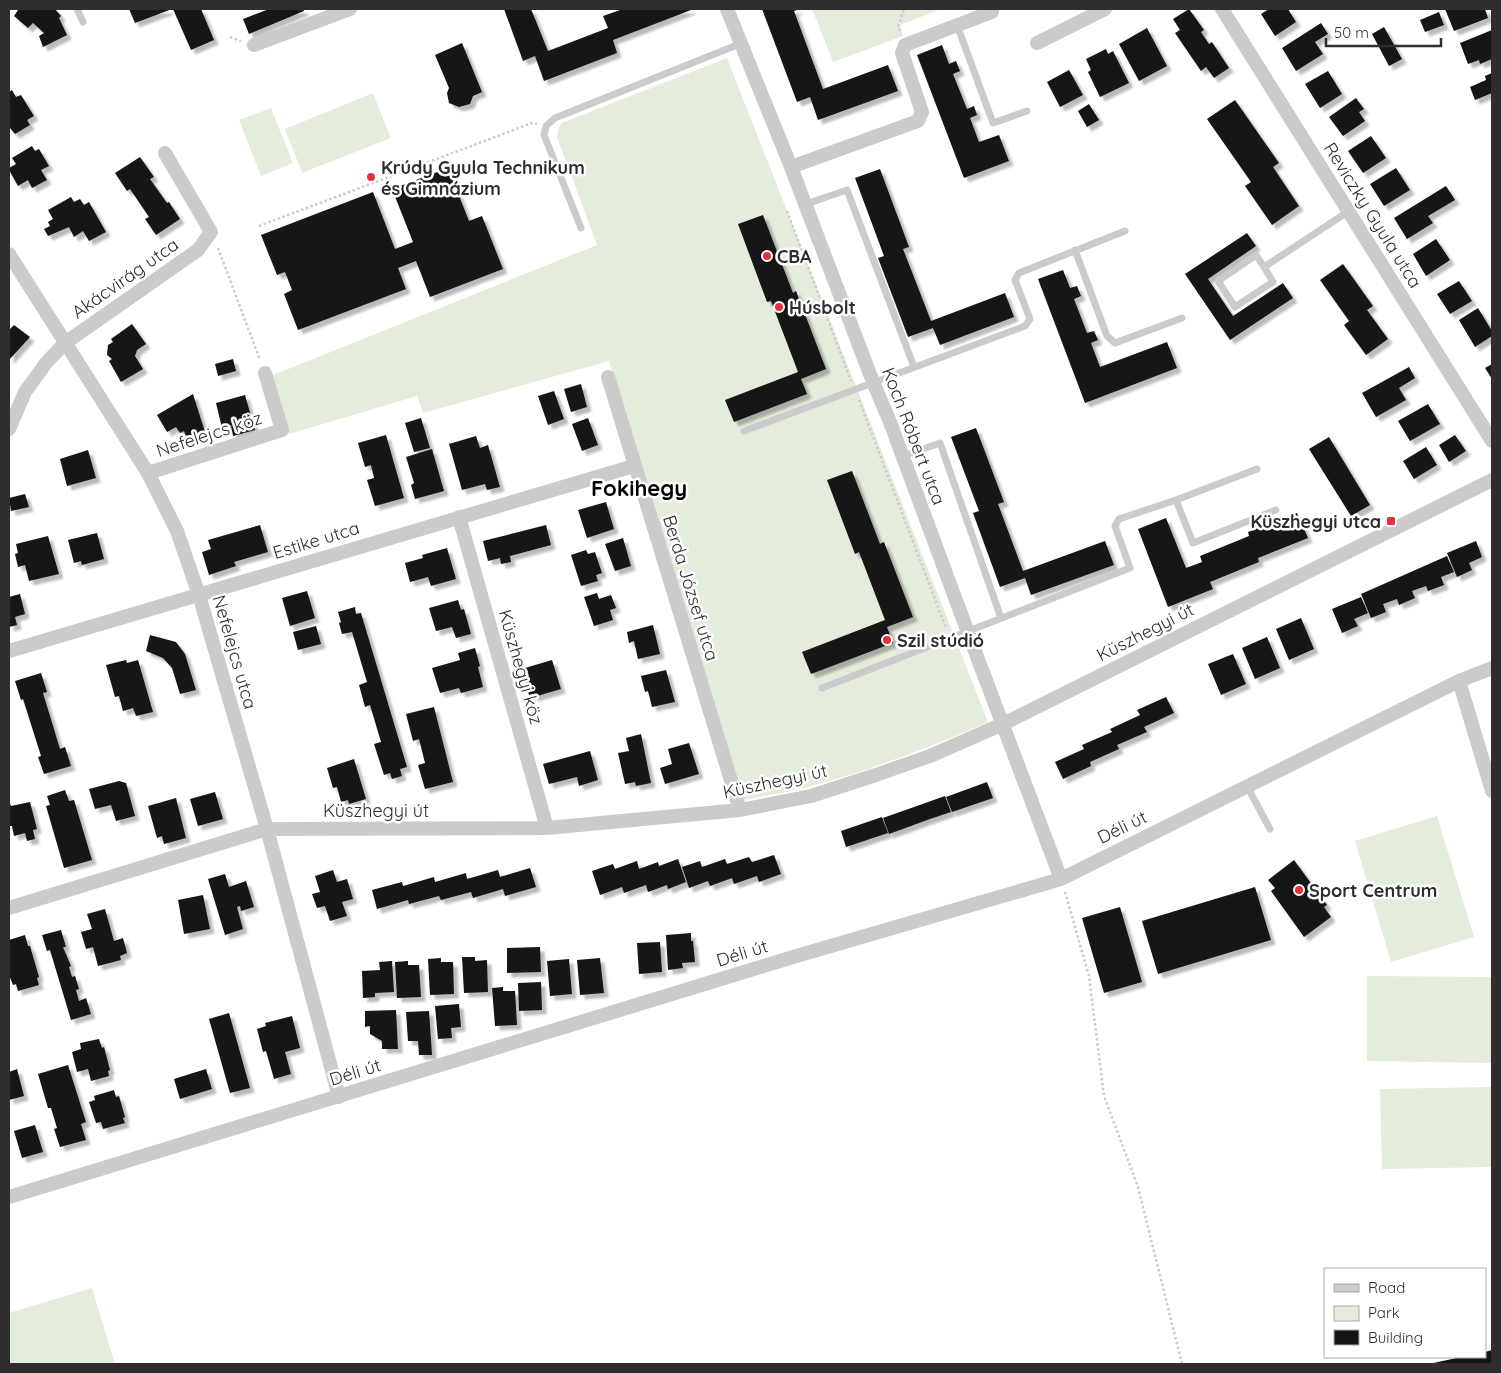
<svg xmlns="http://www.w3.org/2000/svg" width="1501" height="1373" font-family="Quicksand,sans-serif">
<defs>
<filter id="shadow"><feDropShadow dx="4.5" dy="4.5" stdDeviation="1" flood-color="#0004"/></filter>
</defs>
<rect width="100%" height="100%" fill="#fff"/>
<path fill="#e4ecdc" d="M812,9H941L900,25L903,36L833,62Z
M727,58L988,722C929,748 869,771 807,787C786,793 764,796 742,800L609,361L423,413L417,396L289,434L273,375L597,245L557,137L558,129L562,123Z
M373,93L391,138L302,173L285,129Z
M271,108L293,163L261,176L239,120Z
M1437,816L1474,937L1391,962L1355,841Z
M1367,976L1492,977V1063L1367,1061Z
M1492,1087V1167L1382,1169L1380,1089Z
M92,1288L115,1364H9V1313Z"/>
<path fill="#151515" filter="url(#shadow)" d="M15,9H55L61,16L59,18L67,35L43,47L39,36L44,33L33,23L28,28L14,16L18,10Z
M129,9H172L135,23Z
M173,9H201L214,40L191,50Z
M269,9H303L304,11L249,34L243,19Z
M504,9H531L548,51L608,28L603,16L623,9H691V10L613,40L617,53L544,81L535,56L523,61Z
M762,9H800L794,11L823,89L888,65L898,91L818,120L810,97L797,102Z
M1189,9L1204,30L1201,32L1209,44L1212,42L1229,68L1214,78L1206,67L1201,71L1175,33L1180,30L1173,19Z
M1269,9H1288L1296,22L1275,36L1261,14Z
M1445,9H1485L1488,18L1454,31Z
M1439,12L1444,25L1425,32L1420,20Z
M1321,23L1328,34L1315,42L1323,54L1296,71L1282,48Z
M1384,27L1402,59L1389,66L1372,34Z
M1147,28L1167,66L1139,81L1119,44Z
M1492,30V59L1480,64L1479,60L1468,64L1460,43Z
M462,43L482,92L473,96L470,104L459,107L449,103L447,93L449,88L435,55Z
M942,45L949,64L956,61L960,71L953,74L967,109L974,106L977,115L970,118L979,142L999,135L1009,161L964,178L917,55Z
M1106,49L1108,54L1113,51L1129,83L1100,97L1088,72L1091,70L1086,59Z
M1069,70L1083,95L1060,107L1047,82Z
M1328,71L1342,94L1320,108L1305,84Z
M1492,73V93L1475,100L1470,87L1486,80L1485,76Z
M12,90L16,97L21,95L34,116L27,120L30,125L15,134L10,128H9V92Z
M1356,98L1364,109L1359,112L1365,121L1343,136L1329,117Z
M1235,100L1279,163L1273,167L1299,206L1272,225L1245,186L1251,182L1207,119Z
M1089,104L1099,120L1087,127L1078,111Z
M1371,136L1386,158L1363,173L1348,151Z
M32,146L35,151L39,149L49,166L41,170L47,180L32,188L28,180L18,186L9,170V168L16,164L12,158Z
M140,157L154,177L150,179L167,203L169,202L180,219L156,235L145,219L149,217L130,189L127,191L115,173Z
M448,168L469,221L482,216L503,269L430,297L416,261L398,268L406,289L298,330L284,294L292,290L285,272L277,275L261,235L373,192L395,249L413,242L392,189Z
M1396,168L1410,190L1384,206L1370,184Z
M880,169L909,247L903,249L931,321L1005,293L1014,317L940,345L933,328L908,337L878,258L884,256L855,178Z
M1446,186L1455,200L1428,216L1433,223L1407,239L1394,218Z
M71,197L74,202L80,199L84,205L89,202L106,232L89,241L83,231L74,237L69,227L48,236L44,229L50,226L48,222L53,219L48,210Z
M763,215L793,293L796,291L826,369L801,379L807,394L734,422L725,400L798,372L771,301L767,302L738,224Z
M1247,233L1256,246L1208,279L1233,316L1283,283L1293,298L1230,340L1185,274Z
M1436,239L1450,260L1426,276L1413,254Z
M1343,264L1373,306L1367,310L1388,339L1366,355L1344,325L1349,321L1320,280Z
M1063,270L1070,288L1077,286L1081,296L1074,299L1087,333L1094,331L1098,340L1091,343L1100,367L1167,342L1177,368L1085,403L1038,279Z
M1459,281L1472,301L1450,314L1437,294Z
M1478,308L1492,331V336L1475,347L1459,320Z
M132,324L146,344L137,350L135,356L143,369L121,382L109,361L112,359L107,355L108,345L113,342L111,339Z
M14,325L30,337L9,360V330Z
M233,359L236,371L218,376L215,364Z
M1492,364V379L1485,368Z
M1409,367L1415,378L1399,388L1406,400L1376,417L1362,393Z
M581,384L587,407L571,412L564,389Z
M554,391L564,419L548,425L538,396Z
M193,394L205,432L187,439L184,431L180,433L176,427L167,432L157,415Z
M245,395L255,430L233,436L231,425L222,428L216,403Z
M1428,404L1440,424L1410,441L1398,421Z
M421,418L430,448L414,452L405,423Z
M588,418L598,445L582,451L572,424Z
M976,428L1004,502L998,504L1023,571L1105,541L1114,565L1031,595L1025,578L1000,587L973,513L979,511L951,437Z
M386,435L404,498L375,506L367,480L374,478L371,465L365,467L358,443Z
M1455,435L1466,451L1449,462L1439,445Z
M476,436L480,448L488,445L500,487L487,490L485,484L462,490L449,444Z
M1329,437L1370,505L1351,516L1309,449Z
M1426,447L1437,465L1414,479L1403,461Z
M432,449L444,491L415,499L411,485L414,483L406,457Z
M88,450L96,478L67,486L60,459Z
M852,471L880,544L884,542L913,617L887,627L893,643L811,674L802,652L885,620L859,552L855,554L827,480Z
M25,494L29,507L11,511L9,498Z
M606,502L614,529L587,538L578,510Z
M1297,513L1308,538L1258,558L1259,562L1210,582L1213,589L1168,607L1138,529L1166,518L1186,568L1202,562L1200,556L1249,536L1248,532Z
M260,525L268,552L234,562L236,566L209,575L202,552L211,549L208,540Z
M546,525L551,545L510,556L511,562L501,564L500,558L488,561L483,541Z
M97,533L104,559L82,565L81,561L74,563L68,540Z
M48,536L59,574L29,581L25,565L18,567L15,554L18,553L16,544Z
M623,538L631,566L615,571L605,544Z
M1476,541L1482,557L1469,563L1472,570L1457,577L1447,553Z
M447,548L456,579L431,586L428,577L410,582L405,563L423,558L422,555Z
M586,550L588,554L595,552L602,573L596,575L598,581L581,586L571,555Z
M1447,556L1454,572L1441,577L1444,585L1428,591L1426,586L1412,591L1415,598L1399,605L1397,599L1383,604L1386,612L1371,618L1361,594Z
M307,591L315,618L290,626L282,598Z
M597,593L599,599L611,595L616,608L610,610L613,620L594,626L584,597Z
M20,594L25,614L15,617L17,625L9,627V597Z
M1361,597L1368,613L1354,619L1358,626L1342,633L1332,609Z
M458,600L461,610L464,609L471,634L456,638L452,627L436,631L429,608Z
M355,607L356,614L361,613L407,767L400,769L402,776L392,779L390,773L384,775L374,744L381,742L370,705L365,707L359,685L367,682L352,632L342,634L339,623L341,622L338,612Z
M1301,618L1314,649L1289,660L1276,629Z
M653,625L660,654L638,659L634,641L629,643L627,632Z
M316,626L321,644L298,650L293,632Z
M150,635L176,642L185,654L196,690L180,694L172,668L163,658L146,651Z
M1267,637L1280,668L1255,679L1242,648Z
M475,648L480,666L478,667L483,687L461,693L459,688L440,693L432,668L460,660L458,653Z
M1233,654L1246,684L1221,695L1208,664Z
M126,660L127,663L138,660L153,712L136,716L133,708L123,711L119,696L115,697L106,665Z
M552,660L561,689L534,697L533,694L529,695L523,673L526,672L525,668Z
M666,670L675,702L652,707L648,691L645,692L641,676Z
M41,673L47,692L43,693L60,749L65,747L71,766L44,774L38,757L41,756L23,699L21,700L15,681Z
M1166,697L1174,713L1144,727L1147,732L1117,745L1119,749L1090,762L1091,766L1063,779L1055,762L1084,749L1082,745L1112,732L1110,729L1140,715L1137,710Z
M434,707L453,782L425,789L418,765L425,763L419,739L413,741L406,714Z
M641,734L651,783L636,786L635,782L625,784L618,753L629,751L626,738Z
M689,743L699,774L665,784L660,768L672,764L668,749Z
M590,751L598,780L579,786L577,777L549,784L543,764Z
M354,759L366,799L349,804L348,800L341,802L337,787L333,788L327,768Z
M119,781L126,783L135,816L116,821L111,805L95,809L89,789Z
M987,782L993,798L952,812L946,797Z
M65,790L69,801L74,800L92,860L64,868L46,806L50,805L47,796Z
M215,792L223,819L198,826L190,799Z
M945,796L951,812L930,819L926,807L930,819L889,834L883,818Z
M176,798L186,838L164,844L162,836L157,838L148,806Z
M9,801L11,806L30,802L37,829L33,830L35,839L27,841L25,833L14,836L12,826H9Z
M882,817L888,833L846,847L841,831Z
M774,855L781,874L759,882L757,876L734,884L732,878L710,886L708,881L689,888L682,867L700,861L702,867L725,859L727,864L749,857L752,862Z
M678,859L686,882L668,889L667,885L648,892L646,885L624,893L622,887L600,895L592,871L613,864L615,869L637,861L639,869L658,862L659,866Z
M1294,860L1327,905L1324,907L1331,917L1304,937L1271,891L1275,888L1268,880Z
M530,868L536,887L505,896L503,889L473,898L471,892L441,900L439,896L409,904L408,900L377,909L372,890L402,882L403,886L434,877L435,882L466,873L467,879L498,870L500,877Z
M333,870L337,882L347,879L353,899L342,902L347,916L330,921L325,906L317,908L312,894L320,892L315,876Z
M225,874L229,887L246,881L254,907L241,911L240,906L237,907L243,929L225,935L208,879Z
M1255,887L1271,940L1158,974L1142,921Z
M203,895L210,929L184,934L178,900Z
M1120,907L1142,982L1104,993L1082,918Z
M105,909L114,941L123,938L127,953L120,956L121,960L98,966L93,947L86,949L81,932L92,929L87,914Z
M61,930L66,947H63L71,966L69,967L72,977L75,976L79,989L76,990L79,1001L86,998L91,1014L71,1020L50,950L47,951L42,935Z
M691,933V941H693L695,962L682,963L683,968L668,970L666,935Z
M25,935L28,946H30L39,977L37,978L39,985L18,991L16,984L13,985L9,975V940Z
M660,942L662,972L639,974L637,943Z
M540,947L541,972L507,973V948Z
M462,957H475V961L487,960L488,992L464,993Z
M441,958V962H453L454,994L430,995L428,959Z
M600,958L604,993L580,995L577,960Z
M569,959L572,994L550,996L547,961Z
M392,961L394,992L375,993V997L363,998L362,971L380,970L379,962Z
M408,961V965H419L421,997L397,998L395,962Z
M541,982L542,1010L519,1011L518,983Z
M503,987V991H515L517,1025L495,1026L492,988Z
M459,1004L461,1027L451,1028L452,1038L438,1039L435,1006Z
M396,1010L398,1049H382V1041L370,1034V1026L365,1027V1011Z
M429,1011L432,1055H419L418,1041H408L406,1012Z
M229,1013L250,1088L230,1093L209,1019Z
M292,1016L300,1048L285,1052L291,1074L274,1079L266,1051L263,1052L257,1029L266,1026L265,1023Z
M99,1039L102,1048L104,1047L110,1070L108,1071L109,1076L91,1081L88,1069L77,1072L72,1052L81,1049L80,1043Z
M68,1065L86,1122L81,1124L86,1140L60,1147L54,1129L57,1128L51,1108H48L38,1074Z
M17,1069L24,1096L9,1100V1072Z
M206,1069L212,1089L180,1099L174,1079Z
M114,1090L116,1097L119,1096L125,1117L123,1118L125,1123L103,1129L101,1122L96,1123L89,1102L95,1100L94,1096Z
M35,1125L43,1152L22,1158L14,1131Z
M1492,1350V1364H1429L1461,1357H1485V1352Z"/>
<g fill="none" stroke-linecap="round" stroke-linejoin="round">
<path stroke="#cbcbcb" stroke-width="2.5" stroke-dasharray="2.5 2.5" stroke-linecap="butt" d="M900,31L898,27L904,9
M230,37L241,41
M787,211L851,381
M259,226L532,123L537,124
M218,248L260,360
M859,400L946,628
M1065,892L1089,976L1104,1096L1138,1187L1182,1364"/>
<path stroke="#cbcbcb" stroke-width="7" d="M77,9L83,22
M957,25L993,123L1027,111
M806,204L847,190L914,367
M581,228L544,135L546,126L555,118L742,43
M1075,250L1107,336L1115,343L1182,318
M1264,267L1273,282L1235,307L1218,281L1256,255L1264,267L1349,211
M744,431L1025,326L1030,319L1015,280L1019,273L1125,231
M903,456L940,443L1001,618
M1176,500L1257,469
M822,688L1130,568L1115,526L1119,519L1176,500L1193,543L1276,510
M1247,786L1270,829"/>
<path stroke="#cbcbcb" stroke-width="14" d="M727,9L791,167L873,382L890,422L967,630L1061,879
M1222,9L1492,441
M1037,43L1105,9
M254,45L350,9
M791,167L918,121L922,112L902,53L905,45L992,12
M9,254L148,473L177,531L199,595L267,829L339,1097
M608,377L740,810
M9,429L25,392L46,363L65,343L198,250L211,232L165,153
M148,473L282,430L265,373
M459,517L547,828
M9,651L634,466
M1459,681L1492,791
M9,908L267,829L547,828L740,810L811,796L876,775L930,756L1003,724L1492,480
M9,1197L793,957L1061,879L1459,681L1492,668"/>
</g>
<g fill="#e62f3b" stroke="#fff" stroke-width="2">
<circle cx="371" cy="177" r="5"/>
<circle cx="767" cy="256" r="5"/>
<circle cx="779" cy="307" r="5"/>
<rect x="1386" y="516" width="10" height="10" rx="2.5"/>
<circle cx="887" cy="640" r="5"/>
<circle cx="1299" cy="890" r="5"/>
</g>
<g text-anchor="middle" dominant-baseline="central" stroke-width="5" stroke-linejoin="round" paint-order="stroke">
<g font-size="18" font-weight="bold" fill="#2e2e2e" stroke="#fff" text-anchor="start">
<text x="381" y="167">Krúdy Gyula Technikum<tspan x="381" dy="21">és Gimnázium</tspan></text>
<text x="777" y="256">CBA</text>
<text x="789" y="307">Húsbolt</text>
<text x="1381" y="521" text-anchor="end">Küszhegyi utca</text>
<text x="897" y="640">Szil stúdió</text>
<text x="1309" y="890">Sport Centrum</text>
</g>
<g font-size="18" fill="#2e2e2e" stroke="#fff">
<text transform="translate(1373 215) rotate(58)">Reviczky Gyula utca</text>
<text transform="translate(125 278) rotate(-35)">Akácvirág utca</text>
<text transform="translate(209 434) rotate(-18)">Nefelejcs köz</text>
<text transform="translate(914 436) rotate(69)">Koch Róbert utca</text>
<text transform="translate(316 540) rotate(-17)">Estike utca</text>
<text transform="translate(691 588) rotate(73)">Berda József utca</text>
<text transform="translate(1145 632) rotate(-27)">Küszhegyi út</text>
<text transform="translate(235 652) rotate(74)">Nefelejcs utca</text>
<text transform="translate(521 667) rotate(74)">Küszhegyi köz</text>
<text transform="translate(775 781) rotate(-12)">Küszhegyi út</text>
<text x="376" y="810">Küszhegyi út</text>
<text transform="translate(1122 827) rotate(-26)">Déli út</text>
<text transform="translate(742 953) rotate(-17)">Déli út</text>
<text transform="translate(355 1072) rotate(-17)">Déli út</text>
</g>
<g font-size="22" font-weight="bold" fill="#000" stroke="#fff">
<text x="639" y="488">Fokihegy</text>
</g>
</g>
<rect width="1501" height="1373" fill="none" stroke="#2e2e2e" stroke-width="20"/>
<rect x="1324" y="1268" width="162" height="90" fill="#ffffff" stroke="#ababab"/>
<rect x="1334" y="1284" width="25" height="8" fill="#cbcbcb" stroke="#ababab"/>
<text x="1368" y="1293" font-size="15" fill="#2e2e2e">Road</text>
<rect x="1334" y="1306" width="25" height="15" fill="#e4ecdc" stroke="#ababab"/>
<text x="1368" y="1318" font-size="15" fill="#2e2e2e">Park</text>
<rect x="1334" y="1330" width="25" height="15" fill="#151515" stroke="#ababab"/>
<text x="1368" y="1343" font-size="15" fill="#2e2e2e">Building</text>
<path d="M1326 38v8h115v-8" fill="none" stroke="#2e2e2e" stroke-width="2.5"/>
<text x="1334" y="38" font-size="15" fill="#2e2e2e" stroke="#ffffff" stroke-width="4" paint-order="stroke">50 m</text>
</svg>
